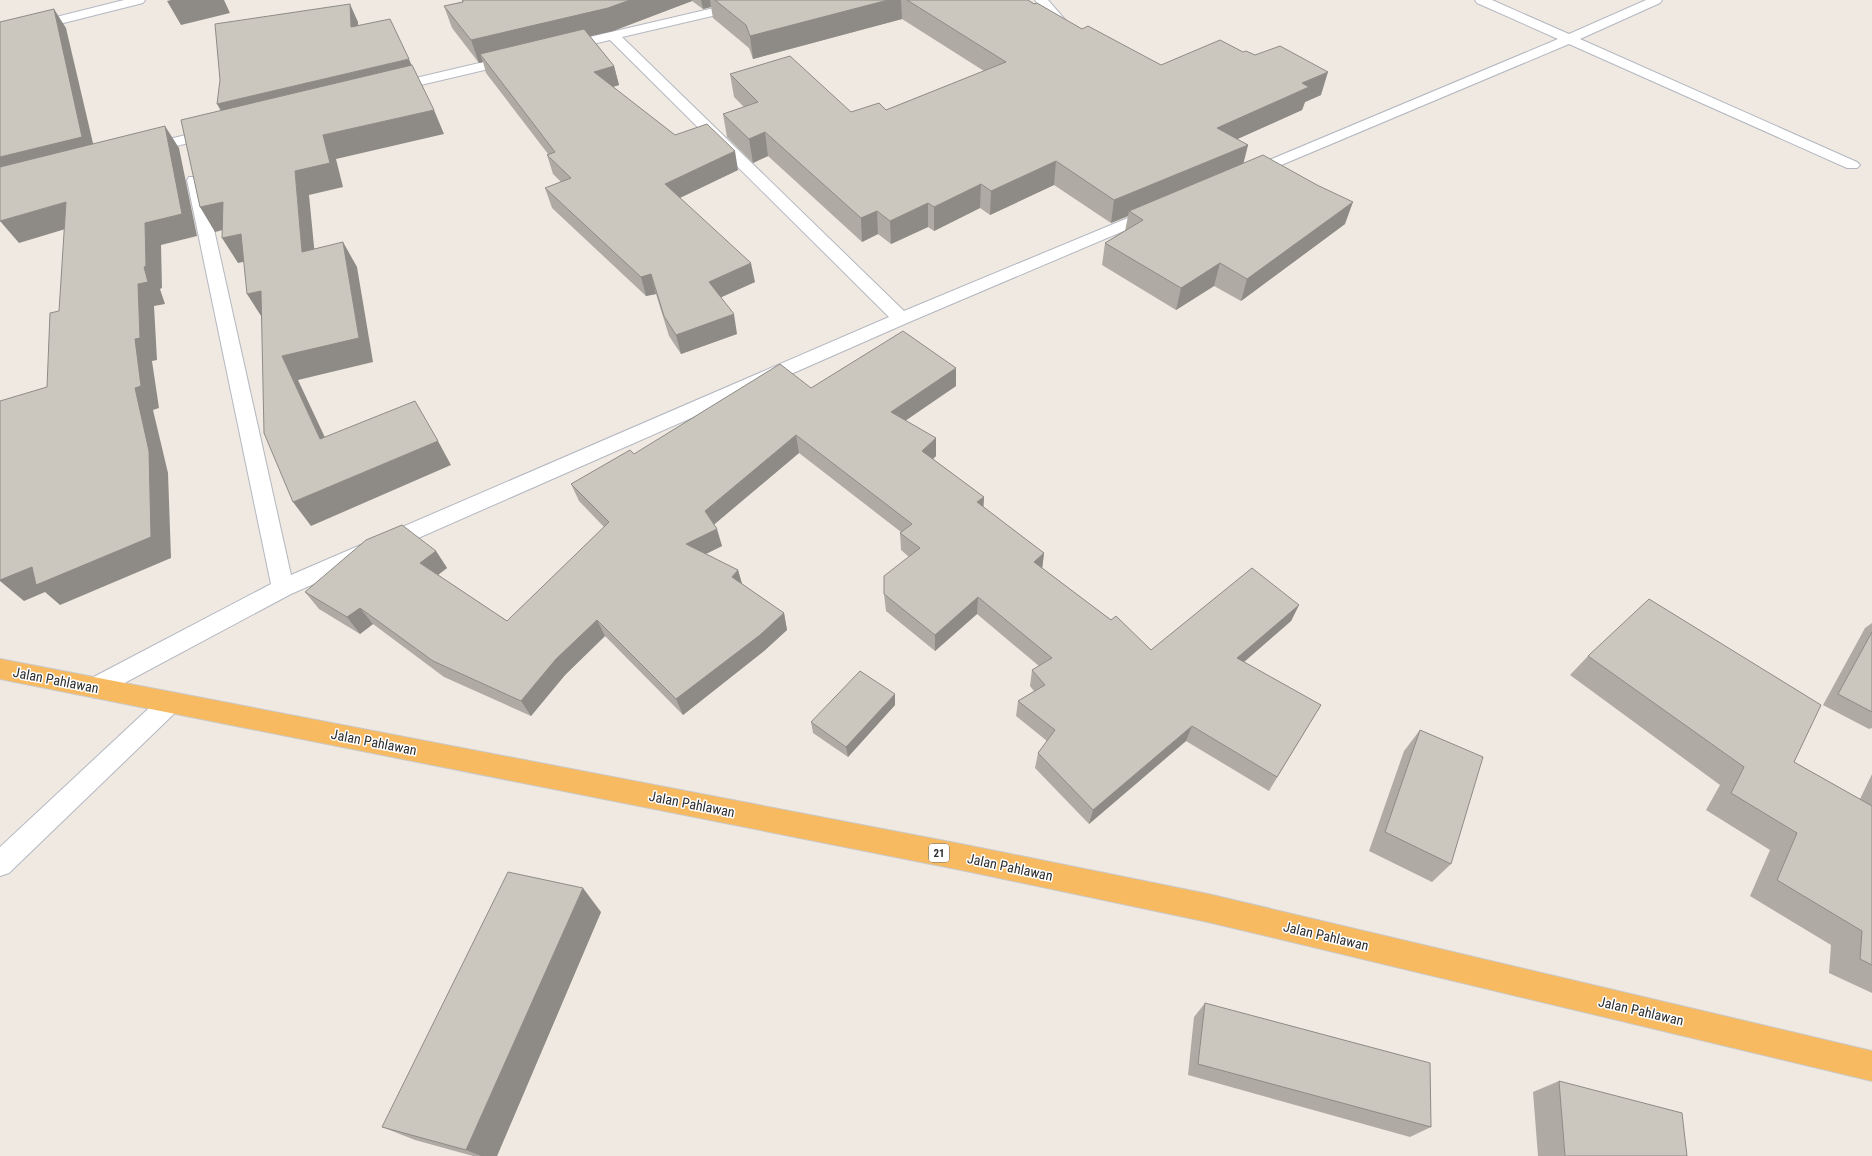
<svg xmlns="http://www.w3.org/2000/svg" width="1872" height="1156" font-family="'Roboto Condensed',sans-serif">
<rect width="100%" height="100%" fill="#efe9e1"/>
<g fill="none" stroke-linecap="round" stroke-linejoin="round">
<g stroke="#b4b7c1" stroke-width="2">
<path id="service" d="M171,692L179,695L182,702L179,709L9,873L0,876V847L163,695Z"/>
</g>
<g stroke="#b4b7c1" stroke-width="2">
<path id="minor" d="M124,0H145L143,3L0,39V31Z
M748,0H770L768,3L622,37L904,311L1147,210L1153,208L1159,210L1161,213L1159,216L907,323L291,594L102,695L94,698L86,695L82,688L86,681L271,584L187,180L189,177H201L203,180L291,575L889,317L610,40L564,51L559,50L557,47L559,44L564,43Z
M1035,0H1048L1068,23L1080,33L1078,36C1063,39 1043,11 1035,0Z
M1475,0H1492L1569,34L1646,0H1662L1660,3L1580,39L1857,162L1860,165L1857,168H1847L1569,44L1253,177H1243L1240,174L1243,171L1558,39L1477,3Z
M513,55L518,56L520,59L518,62L391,92L386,91L384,88L386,85Z
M214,128L219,129L221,132L219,135L146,154L141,152L138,149L141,146Z"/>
</g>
<g stroke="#c9c9c9" stroke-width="2">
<path id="trunk" d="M0,659L966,845L1208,894L1872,1051V1081L1208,922L966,871L0,679Z"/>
</g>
<use href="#service" fill="#fff" fill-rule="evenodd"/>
<use href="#minor" fill="#fff" fill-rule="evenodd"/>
<use href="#trunk" fill="#f8ba60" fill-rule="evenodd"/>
</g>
<path fill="#afaba4" d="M462,0H1028L1082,29L1161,65L1321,95L1305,102L1302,110L1237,139L1248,145L1243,163L1345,224L1241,301L1214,286L1176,310L1102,265L1105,243L1125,231L1128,216L1111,223L1054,185L990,215L980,208L934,231L928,227L891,244L878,234L862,242L768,156L753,163L727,137L723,114L744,107L734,97L730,74L851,112L886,110L984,71L902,19L753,59L749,48L713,18L711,7L703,9L692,1L613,31L590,36L614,66L619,85L613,87L675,135L738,170L680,198L755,282L721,297L737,334L681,354L669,336L656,294L646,296L552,208L545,188L561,182L553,174L547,155L548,154L486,73L483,62L479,63L452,28L444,6L462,2Z
M956,386L905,420L936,456L933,459L984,497L983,507L1044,553L1042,568L1151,650L1299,605L1291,621L1244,662L1321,705L1269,791L1186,741L1089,824L1035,768L1038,753L1047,741L1016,716L1018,701L1034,691L1030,686L1032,670L1039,666L977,614L935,651L886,611L884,594L909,557L901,550L900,533L901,532L799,453L714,524L722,546L706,554L738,570L742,584L784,613L787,630L764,651L683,715L605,636L565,675L531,716L444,677L373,624L360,634L319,609L305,592L436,551L447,568L438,575L507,621L604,527L579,501L571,484L634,454L811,388Z
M1872,623V728L1869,729L1823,705L1865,628Z
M1588,656L1794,762L1860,799L1872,774V993L1829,973L1831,945L1750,896L1770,850L1706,810L1720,785L1570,675Z
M895,705L848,757L813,733L811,722Z
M1420,730L1451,864L1432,882L1369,851L1404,751Z
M601,912L497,1156H473L415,1140L382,1127Z
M1205,1003L1431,1127L1410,1137L1188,1075L1194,1017Z
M1559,1081L1687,1156H1538L1533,1092Z"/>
<path fill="#8e8b86" d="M171,0H224L230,13L181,25L167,1Z
M630,0H692V1L613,31L486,61L480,54L483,62L479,63L471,40Z
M701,0H710L711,7L703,9Z
M888,0H901L902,19L753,59L750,36Z
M350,4L358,22L359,46L351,27Z
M54,9L66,28L96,156L0,176V157Z
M409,59L417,78L228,123L217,104Z
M614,66L619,85L599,91L594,72Z
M1328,72L1321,95L1305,102L1302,110L1211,151L1217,128L1302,83Z
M434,110L444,134L336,159L343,187L309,195L317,277L302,252L295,171L323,135Z
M165,126L179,148L197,236L161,245L162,288L160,289L165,304L154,306L157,360L152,361L159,408L153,410L168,473L171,558L60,605L45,592L24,601L0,581V580L135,388V339L138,284L144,267L145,223Z
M765,132L768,156L753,163L749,139Z
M1248,145L1242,169L1129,211L1128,216L1111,223L1114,200Z
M735,151L738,170L669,203L665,184Z
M1056,161L1054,185L990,215L991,191Z
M981,184L980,208L934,231V207Z
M66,202L82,224L19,243L0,221Z
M223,202L238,226L215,232L200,207Z
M1353,202L1345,224L1241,301L1247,279Z
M928,203V227L891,244L890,221Z
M877,211L878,234L862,242L861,218Z
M241,234L257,259L238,263L222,238Z
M343,242L357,267L373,362L298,380L337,463L320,439L282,356Z
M751,263L755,282L713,301L709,282Z
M1220,263L1214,286L1176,310L1181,288Z
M651,274L656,294L646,296L641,277Z
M261,291L263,319L247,294Z
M734,314L737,334L681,354L676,335Z
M956,368V386L892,430L891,412Z
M796,435L799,453L710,528L705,511Z
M936,438V456L922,469V451Z
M438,441L451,465L311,526L293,502Z
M984,497L983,515L977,502Z
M717,529L722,546L691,561L686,544Z
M436,551L447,568L431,580L420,563Z
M1044,553L1042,570L1034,562Z
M738,570L743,587L732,577Z
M978,597L977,614L935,651V635Z
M1299,605L1291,621L1230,674L1237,658Z
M360,608L373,624L360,634L347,617Z
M784,613L787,630L764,651L683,715L676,699Z
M597,620L605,636L565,675L531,716L521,701L556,659Z
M895,694V705L848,757L846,747Z
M1192,726L1186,741L1089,824L1093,810Z
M583,888L601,912L497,1156H481L466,1150Z"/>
<path fill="#cbc7bf" stroke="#8e8b86" d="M463,0H630L608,8L471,40L444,6L463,2Z
M715,0H888L750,36L746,25Z
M907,0H1028L1034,4L1037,3L1082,29L1088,26L1161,65L1220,40L1243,52L1246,51L1255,55L1280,46L1328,72L1302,83L1309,87L1217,128L1248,145L1114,200L1056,161L991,191L981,184L934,207L928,203L890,221L877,211L861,218L765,132L749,139L723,114L758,102L730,74L790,56L851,112L879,103L886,110L1006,62Z
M350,4L351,27L390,19L409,59L217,104L220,80L215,24Z
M54,9L82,137L0,157V22Z
M584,29L614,66L594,72L675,135L707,124L735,151L665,184L751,263L709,282L734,314L676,335L664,316L651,274L641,277L545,188L571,178L547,155L555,152L480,54Z
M412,65L434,110L323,135L330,163L295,171L302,252L343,242L359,338L282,356L320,439L415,401L438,441L293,502L264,433L261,291L247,294L241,234L222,238L223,202L200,207L181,120Z
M165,126L182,214L145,223L146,266L144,267L148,282L138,284L140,338L135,339L141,386L135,388L149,451L151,537L36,585L32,567L0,580V401L47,387L50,313L59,311L66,202L0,221V167Z
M1263,155L1317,185L1353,202L1247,279L1220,263L1181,288L1105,243L1143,220L1129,211Z
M903,331L956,368L891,412L936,438L922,451L984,497L977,502L1044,553L1034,562L1111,620L1116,616L1151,650L1252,568L1299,605L1237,658L1321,705L1277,777L1192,726L1093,810L1038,753L1055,730L1018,701L1045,685L1032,670L1052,658L978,597L935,635L884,594V576L920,548L900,533L912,524L796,435L705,511L717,529L686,544L738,570L732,577L784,613L760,635L676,699L597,620L556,659L521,701L433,661L360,608L347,617L305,592L366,540L402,525L436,551L420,563L507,621L609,522L571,484L630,450L634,454L780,364L811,388Z
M1649,599L1821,705L1794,762L1872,806V965L1860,959L1862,931L1777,880L1797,833L1731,793L1744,767L1588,656Z
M1872,632V712L1838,694Z
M860,671L895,694L846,747L811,722Z
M1420,730L1483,757L1451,864L1385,832Z
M508,872L583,888L466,1150L382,1127Z
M1205,1003L1430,1063L1431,1127L1198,1064Z
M1559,1081L1682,1113L1687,1156H1565Z"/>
<g text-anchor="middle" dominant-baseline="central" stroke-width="3" stroke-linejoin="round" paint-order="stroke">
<rect fill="#fff" stroke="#6d6d6d" stroke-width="1" x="929" y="844" width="20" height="18" rx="3"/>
<g font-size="11" font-weight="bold" fill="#2e2e2e">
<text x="939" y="853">21</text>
</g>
<g font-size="14" fill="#2e2e2e" stroke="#fff">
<text transform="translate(56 680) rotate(11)">Jalan Pahlawan</text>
<text transform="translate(374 742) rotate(11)">Jalan Pahlawan</text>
<text transform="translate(692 804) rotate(11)">Jalan Pahlawan</text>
<text transform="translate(1010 867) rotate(12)">Jalan Pahlawan</text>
<text transform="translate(1326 936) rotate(13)">Jalan Pahlawan</text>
<text transform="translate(1641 1011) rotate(13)">Jalan Pahlawan</text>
</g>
</g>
</svg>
